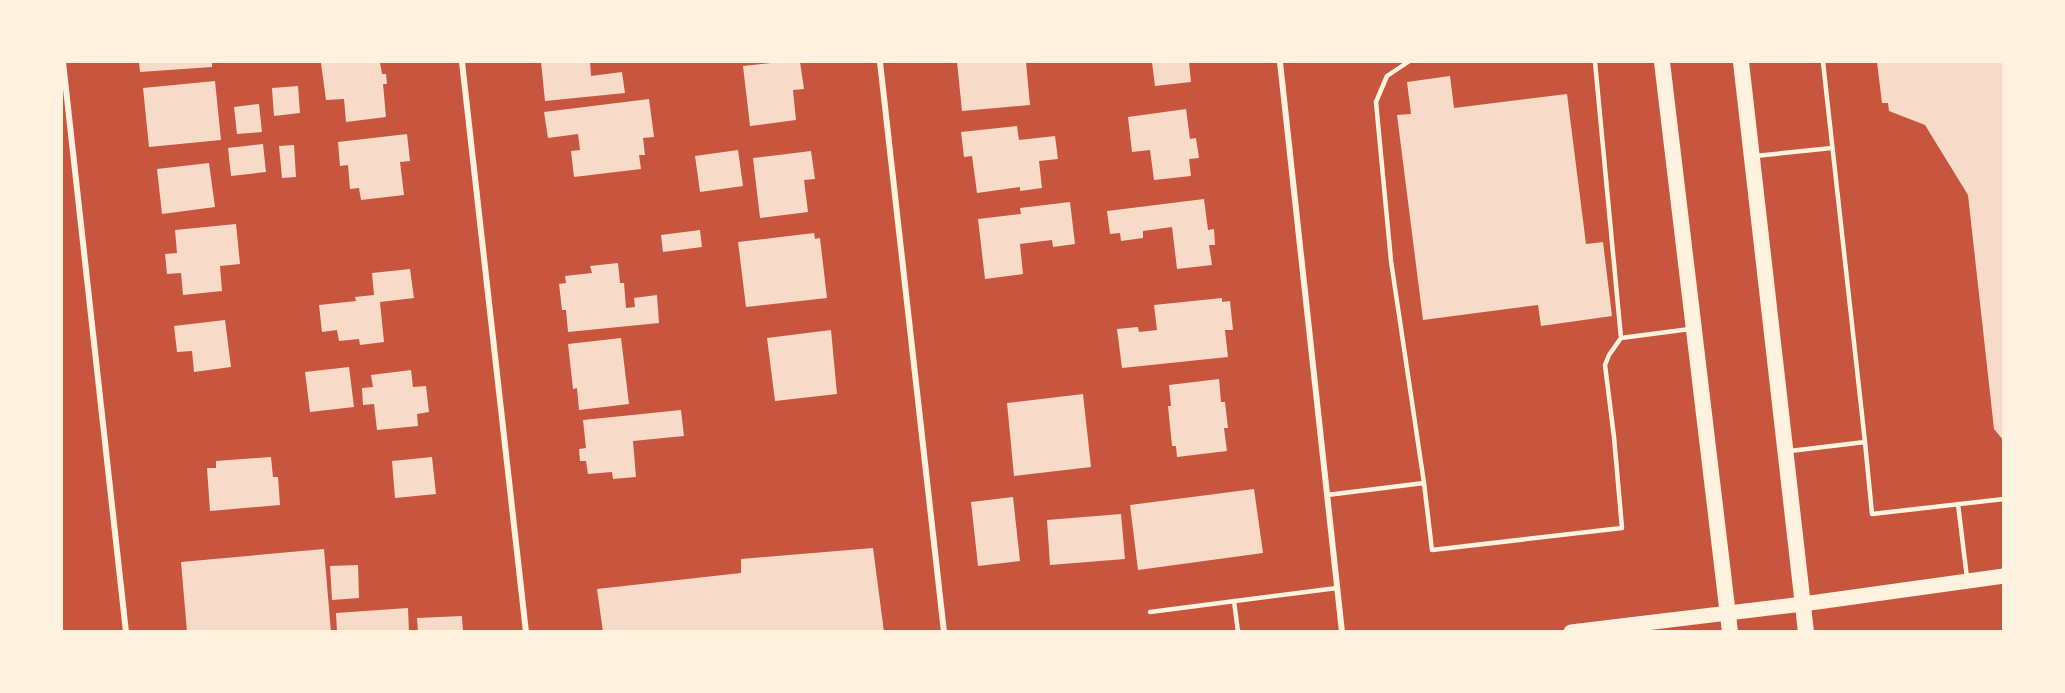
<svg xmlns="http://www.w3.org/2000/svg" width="2065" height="693" font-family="'Roboto Condensed',sans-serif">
<rect width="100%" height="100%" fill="#c8553d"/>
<path fill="#f7dbc8" d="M139,62H212V67L140,72Z
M331,62H380L382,74H386L387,84H383L386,117L346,122L344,99L326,100L321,63Z
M541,62H590L591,76L622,72L625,93L545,101Z
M780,62H800L804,89L793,90L796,120L750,126L743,66Z
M957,62H1026L1030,105L962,111Z
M1152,62H1189L1191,82L1155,86Z
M1877,62H2004V441L1994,429L1968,195L1925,125L1889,111L1888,103H1882Z
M1450,76L1454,108L1567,94L1586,244L1603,242L1612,316L1541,326L1538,305L1423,320L1397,115L1411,114L1407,82Z
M215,81L221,140L149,147L143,88Z
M298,86L300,113L274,116L272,88Z
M649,99L654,137L643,138L645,155H639L641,169L574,177L571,151L580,150L578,134L548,138L544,112Z
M259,104L262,132L237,134L234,107Z
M1186,109L1190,139L1196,138L1199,158L1189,159L1191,176L1154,180L1150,150L1132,152L1128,117Z
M1017,126L1019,140L1055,136L1058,159L1039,161L1042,188L1020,191V187L977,193L972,156L964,157L961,132Z
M407,134L410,161L400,162L404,195L361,200L359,188L350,189L348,165L340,166L338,142Z
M263,144L266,172L231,176L228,148Z
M294,145L296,177L282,178L279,146Z
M738,150L743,186L700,192L695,156Z
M811,151L815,179L804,180L808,212L760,218L753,158Z
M209,163L215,207L162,214L157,169Z
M1204,199L1208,230L1214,229L1215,245H1209L1212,265L1177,269L1172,227L1143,231V238L1121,241L1120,233L1110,234L1107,211Z
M1070,202L1075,244L1053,247L1052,240L1020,244L1023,274L985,279L978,219L1021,214L1020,208Z
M236,224L240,264L220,266L222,291L183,295L181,273L167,274L165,254L177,253L175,230Z
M700,230L702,247L663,252L661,235Z
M814,233L815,239L820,238L827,298L746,307L738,242Z
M618,263L620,283H624L626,308L635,307L634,298L657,295L659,323L568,332L566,310H562L559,284L566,283L565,276L592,273L590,266Z
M410,269L414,298L380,302L384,342L360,345L359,339L339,341L337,330L322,332L319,305L356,301L355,297L374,295L372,273Z
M1222,298V302L1230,301L1233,330H1225L1228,357L1122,368L1117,329L1138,327L1139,332L1157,330L1154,305Z
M225,320L231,367L194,372L192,351L177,352L174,326Z
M831,330L837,394L775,401L767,338Z
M621,338L629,404L579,410L577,388L573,389L568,344Z
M349,367L354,407L310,412L305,372Z
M411,370L413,387L426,386L429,412L417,414L418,426L377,430L374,404L363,405L362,388L373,387L371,375Z
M1219,379L1221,402H1225L1228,428H1224L1227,451L1177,457L1176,446H1172L1168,406H1171L1169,385Z
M1083,394L1091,467L1014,476L1007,403Z
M681,410L684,436L633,441L636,477L613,479L612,472L588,474L586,461H580L579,449L586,448L583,420Z
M271,457L273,477H278L280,505L210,511L207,468H216V461Z
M432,457L436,494L395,498L392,461Z
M1254,489L1263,553L1138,570L1130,505Z
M1013,497L1020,561L978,566L971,502Z
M1121,514L1125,559L1050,565L1047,520Z
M873,548L884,632H603L597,589L741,573V559Z
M324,549L331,632H187L181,562Z
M358,565L359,598L332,600L330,566Z
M408,608L409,632H337L336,613Z
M462,616L463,632H418L417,618Z"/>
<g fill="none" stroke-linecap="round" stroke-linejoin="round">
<path stroke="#fff3e0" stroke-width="4.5" d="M1408,62L1387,76L1376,102L1391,261L1424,483
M1595,62L1621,338
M1755,156L1832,148
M1865,442L1872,514L2004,499
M1790,451L1865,442L1823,62
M1327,495L1424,483L1432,550L1622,528L1614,437L1605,365L1609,355L1621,338L1690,329
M1958,504L1967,578
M1234,601L1238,632
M1150,612L1337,588"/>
<path stroke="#fff3e0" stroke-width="6" d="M63,62L126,632
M462,62L526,632
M880,62L944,632
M1280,62L1342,632"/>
<path stroke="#fff3e0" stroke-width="15" d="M1571,632L1803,604L2004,576"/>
<path stroke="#fff3e0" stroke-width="16" d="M1662,62L1730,632
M1741,62L1806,632"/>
</g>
<rect width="2065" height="693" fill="none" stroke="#fff3e0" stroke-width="126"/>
</svg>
